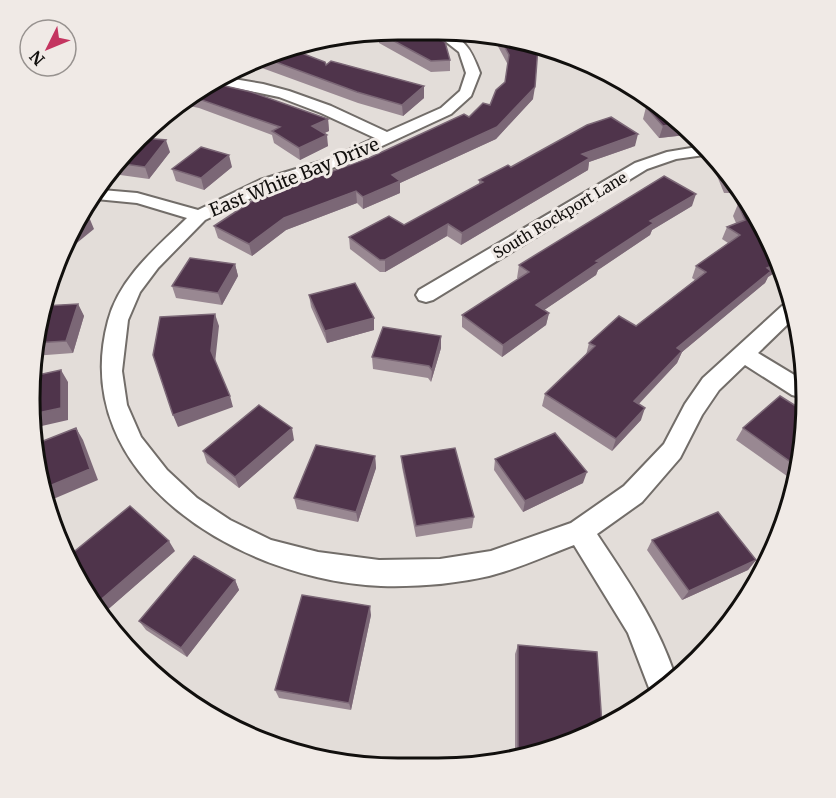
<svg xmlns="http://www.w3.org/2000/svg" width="836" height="798" font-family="Merriweather,serif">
<rect width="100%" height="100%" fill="#e3ddd9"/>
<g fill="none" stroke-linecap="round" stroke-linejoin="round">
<g stroke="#726d69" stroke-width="4">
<path id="minor" d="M436,34C464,34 471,49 480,73L471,96L451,114L341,165L272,188L205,220L158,268L140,292L128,320L122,371L127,405L141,437L167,470L197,498L230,520L271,540L318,552L379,560L440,559L491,551L571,523L624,486L664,444L685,404L703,378L782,306L787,305L792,320L758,353L801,379L800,397L792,395L745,365L719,390L702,415L680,458L642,502L597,534C626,578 657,622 674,673L651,693L628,633L574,545C547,555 518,569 489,576C454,584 417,587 381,586C246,581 66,479 108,321C119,278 157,247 187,218L137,203L96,199L102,190L137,193L198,210L260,180L329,159L375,138L321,113L279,97L211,83L222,77L263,84L289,91L331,106L387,132L441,108L460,91L466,73L459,52Z
M697,147L704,155L676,159L647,169L433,300L426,302L419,300L416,295L419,290L635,163L667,152Z"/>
</g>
<use href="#minor" fill="#fff" fill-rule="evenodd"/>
</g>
<path fill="#998892" d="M399,30L450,60V71L431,72L379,43V34Z
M494,39L533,43V99L496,139L400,183V193L363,209L357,203L286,230L252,256L218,238L214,226L369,158L469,117L490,105L505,82L508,65Z
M261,58L326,65L424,98L403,116L358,103L262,68Z
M194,92L328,119L329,131L324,133L328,146L300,160L274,143L272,135L199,108L180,104Z
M646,107L686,135L659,138L643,119Z
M635,146L589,162L588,170L461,245L447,236L385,272H380L350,249L349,237L404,225L479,184V180L511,167Z
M170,152L149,179L113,174L112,172L122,155Z
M232,167L204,190L176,181L172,169Z
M716,168L738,193H724L715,171Z
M738,204L757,215L776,272L768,277L765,283L682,352L677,363L639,404L641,420L612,451L542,406L545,394L586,355L589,343L636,326L695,280L692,278L696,266L728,243L722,239L727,227L736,223L733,216Z
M692,206L652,230L650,235L598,270L596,275L544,310L549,313L546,325L502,357L462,327V315L519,279L517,278L519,265Z
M235,264L238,276L222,305L176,298L172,286Z
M309,295L374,318V330L327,343L311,307Z
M78,304L84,316L73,353L33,356V351L44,306Z
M441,348L431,382L428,378L373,369L372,357Z
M799,408L794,481L736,440L743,428Z
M294,440L239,488L207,463L203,451Z
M375,456L376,468L358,522L297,509L294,498Z
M401,456L474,517L472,528L416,537L402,467Z
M495,459L583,483L523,512L494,470Z
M652,540L756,560L748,570L682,600L647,550Z
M175,551L105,612L87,594L80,584Z
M235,580L239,590L187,657L146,630L139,621Z
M371,615L351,710L279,698L275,690Z
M726,622L730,624L719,633L718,631Z
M518,645L602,725L515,755V654Z"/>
<path fill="#7b6776" d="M424,86V98L403,116L402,105Z
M535,87L533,99L496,139L400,183V193L363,209V197L392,175Z
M328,119L329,131L314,138L312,126Z
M678,124L686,135L659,138L663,126Z
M638,134L635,146L589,162L588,170L461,245L462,233L582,154Z
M327,135L328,146L300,160L299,148Z
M166,140L170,152L149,179L145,167Z
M229,155L232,167L204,190L201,178Z
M356,191L357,203L286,230L252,256L249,244L284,218Z
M696,194L692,206L652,230L650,235L598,270L596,275L534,317L536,305L650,221Z
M89,217L94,229L67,251L84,221Z
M448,224L447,236L385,272V260Z
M235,264L238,276L222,305L218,293Z
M774,265L776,272L768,277L765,283L682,352L677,363L630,413L634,401L677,348L767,268Z
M78,304L84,316L73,353L66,341Z
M549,313L546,325L502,357L503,345Z
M215,314L219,326L215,363L211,351Z
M374,318V330L327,343L325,331Z
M441,336V348L431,382L432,370Z
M61,370L68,382V420L33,428V414Z
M230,396L233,407L178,427L173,415Z
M645,408L641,420L612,451L616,439Z
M76,428L83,440L98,480L51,500L47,487Z
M292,428L294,440L239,488L235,477Z
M375,456L376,468L358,522L356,512Z
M587,472L583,483L523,512L525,501Z
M169,541L175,551L105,612L97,603Z
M756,560L748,570L682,600L689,591Z
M235,580L239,590L187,657L181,648Z
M370,606L371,615L351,710L349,703Z"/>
<path fill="#4f344b" stroke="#7b6776" stroke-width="1.5" d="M399,30L427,33L445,42L450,60L431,61L381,34Z
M501,40L533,43L537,45L538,47L535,87L497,127L392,175L400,181L363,197L356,191L284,218L249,244L214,226L255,199L369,158L464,114L469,117L483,103L490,105L496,90L505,82L509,55Z
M296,51L325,62L326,65L331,61L424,86L402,105L357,92L262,57Z
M212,83L251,92L328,119L312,126L327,135L299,148L272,131L280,127L190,96L194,92Z
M660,106H662L678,124L663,126L646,107Z
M611,117L638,134L582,154L590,158L462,233L448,224L385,260H380L349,237L389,216L404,225L483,182L479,180L508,165L511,167L587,125Z
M142,138L166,140L145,167L117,163L122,155Z
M201,147L229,155L201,178L172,169Z
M664,176L696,194L650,221L654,223L596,261L599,262L536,305L549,313L503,345L462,315L529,272L519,265Z
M738,204L757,215L774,265L767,268L771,271L677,348L682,351L634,401L645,408L616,439L545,394L595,346L589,343L619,316L636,326L706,272L696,266L740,235L727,227L745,220Z
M190,258L235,264L218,293L172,286Z
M355,283L374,318L325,331L309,295Z
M78,304L66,341L35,343L44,306Z
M215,314L211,351L230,396L173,415L153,355L160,317Z
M383,327L441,336L432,370L429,366L372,357Z
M61,370V408L33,414V376Z
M780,396L799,408L795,465L743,428Z
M259,405L292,428L235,477L203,451Z
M76,428L90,469L47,487L33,445Z
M555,433L587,472L525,501L495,459Z
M316,445L375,456L356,512L294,498Z
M455,448L474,517L416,526L401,456Z
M130,506L169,541L97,603L83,589L80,584L70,555Z
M718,512L756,560L689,591L652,540Z
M194,556L235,580L181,648L139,621Z
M302,595L370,606L349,703L275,690Z
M731,621L730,624L727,626L726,622Z
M518,645L597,652L602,725L518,754Z"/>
<g text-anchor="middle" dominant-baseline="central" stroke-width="6" stroke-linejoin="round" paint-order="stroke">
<g font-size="15" fill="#110f0d" stroke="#f0eae6">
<text transform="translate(560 215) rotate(-31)">South Rockport Lane</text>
</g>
<g font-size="18" fill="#110f0d" stroke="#f0eae6">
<text transform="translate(294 177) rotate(-22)">East White Bay Drive</text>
</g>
</g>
<path d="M0 0H836V798H0ZM398 40H438A358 358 0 0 1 796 398V400A358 358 0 0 1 438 758H398A358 358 0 0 1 40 400V398A358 358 0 0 1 398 40Z" fill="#f0eae6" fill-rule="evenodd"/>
<path fill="none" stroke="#110f0d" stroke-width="3" d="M398 40H438A358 358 0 0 1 796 398V400A358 358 0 0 1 438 758H398A358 358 0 0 1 40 400V398A358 358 0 0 1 398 40Z"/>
<g transform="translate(48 48) rotate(227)"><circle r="28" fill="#f0eae6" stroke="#97928f" stroke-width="1.5"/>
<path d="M0-4.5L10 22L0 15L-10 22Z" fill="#c43560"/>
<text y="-9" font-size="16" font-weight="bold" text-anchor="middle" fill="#110f0d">N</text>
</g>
</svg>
